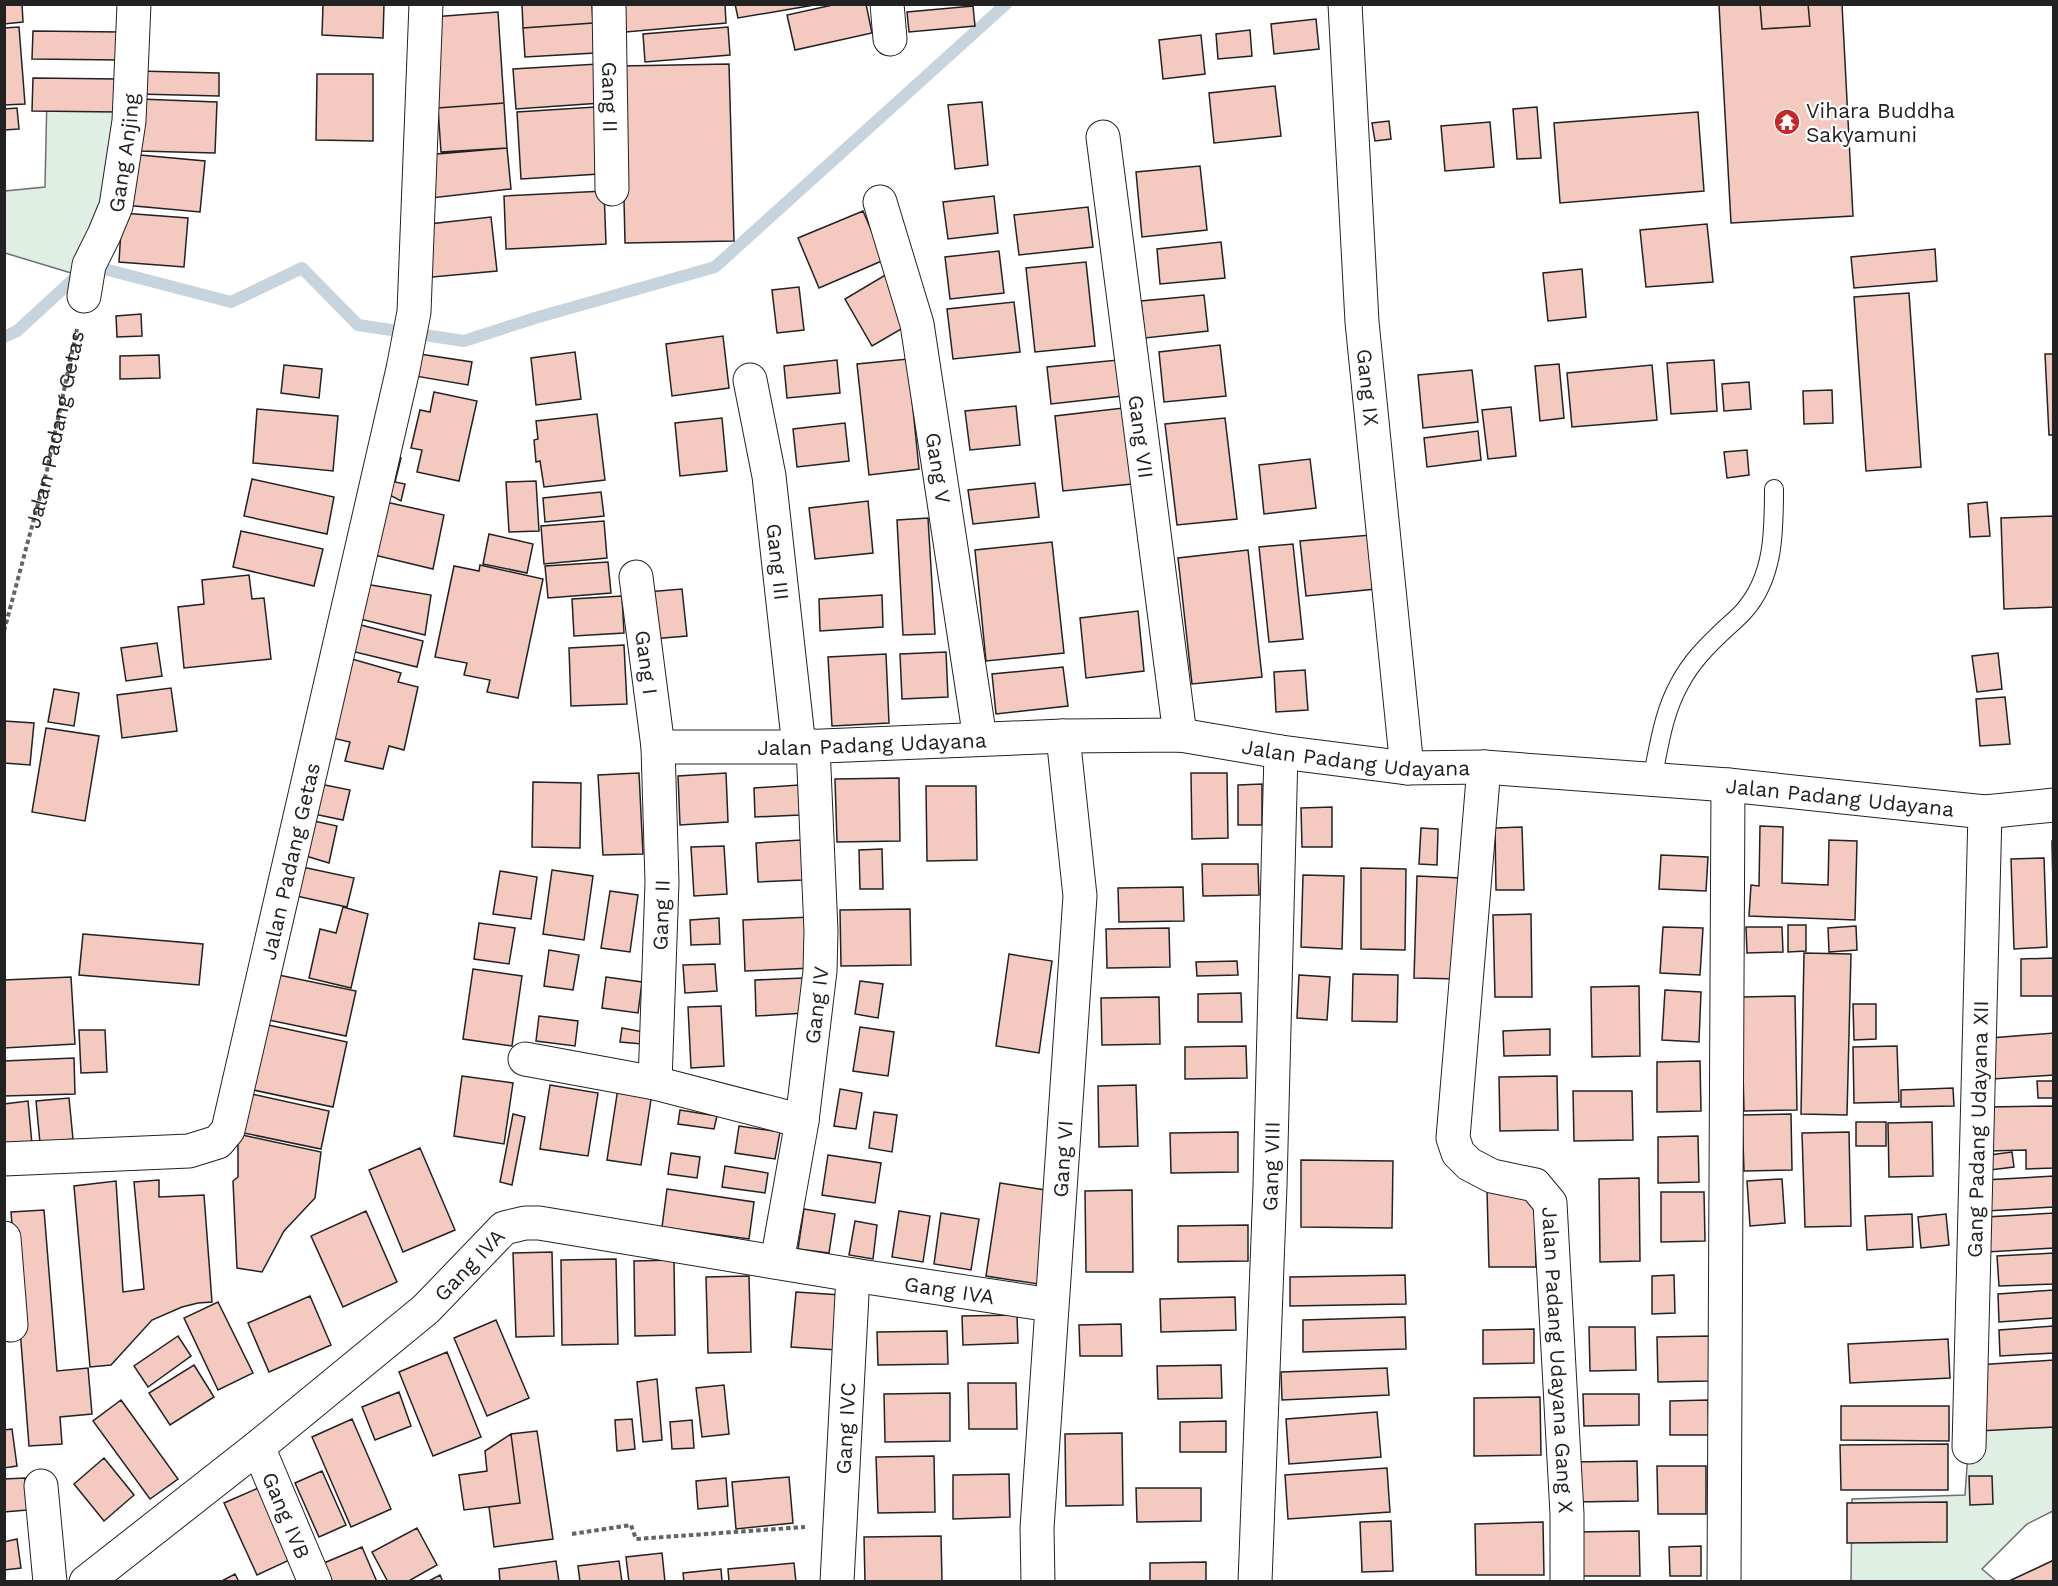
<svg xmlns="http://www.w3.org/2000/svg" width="2058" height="1586" font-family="'Work Sans',sans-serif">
<rect width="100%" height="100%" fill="#fff"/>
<path fill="#e0efe3" stroke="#6f6f6f" stroke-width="1.5" d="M47,94L127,96L91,279L5,253V191L45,187Z
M2053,1390V1511L2027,1524L1982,1569L1996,1581L1851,1582L1852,1499L1965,1495L1972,1394Z"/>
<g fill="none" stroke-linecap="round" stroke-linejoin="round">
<path stroke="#c7d3dd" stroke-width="12" d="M4,337L17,331L89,265L231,302L302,268L358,325L464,341L535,318L715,267L1006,4"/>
</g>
<path fill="#f3c9c0" stroke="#222" stroke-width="1.5" d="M4,4H22L23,22L4,24Z
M323,4H384L383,38L322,35Z
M522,4H592L593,23L523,28Z
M624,4H725L726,23L626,32Z
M735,4H820L738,18Z
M837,4H866L872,33L795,50L787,15Z
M1760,4H1808L1810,26L1762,29Z
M1760,4L1762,29L1810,26L1808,4H1842L1853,216L1731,223L1719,5Z
M973,6L975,26L909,32L907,12Z
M498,12L504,103L438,108L432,17Z
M1316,19L1319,49L1274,54L1271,24Z
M593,23L595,53L525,57L523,28Z
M19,27L25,104L4,105V28Z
M728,27L730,55L645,62L643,34Z
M1250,30L1252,56L1218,59L1216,34Z
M33,31L121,32V60L32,59Z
M1201,35L1205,74L1163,79L1159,40Z
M598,64L601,103L516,109L513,69Z
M729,64L734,241L625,243L621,66Z
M138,71L219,73V96L138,94Z
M317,74H373V141L316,140Z
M33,78L119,79V112L32,111Z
M1275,86L1281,136L1214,143L1209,93Z
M139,99L217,102L215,153L138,151Z
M982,102L988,165L955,169L948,105Z
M504,103L507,148L441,152L438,108Z
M595,107L599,174L521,179L517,112Z
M1537,107L1541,158L1517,159L1513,109Z
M17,108L19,129L4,130V109Z
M1698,112L1704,191L1560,203L1554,123Z
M1389,121L1391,139L1375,141L1372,123Z
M1490,122L1494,167L1445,171L1441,126Z
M507,148L511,189L431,198L426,155Z
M129,154L205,161L200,212L124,205Z
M1200,166L1207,230L1142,237L1136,172Z
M604,191L606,244L506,249L504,196Z
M994,196L998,233L948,239L943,202Z
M1088,207L1093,247L1019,255L1014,215Z
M863,211L884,260L819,288L798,238Z
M122,213L188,218L184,267L119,262Z
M491,217L497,271L422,278L429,224Z
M1707,224L1713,282L1646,287L1640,230Z
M1221,242L1225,278L1160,284L1157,249Z
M1935,249L1937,281L1854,288L1851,257Z
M999,251L1004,293L950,299L945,257Z
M1086,262L1095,346L1035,352L1026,268Z
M1582,269L1586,317L1548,321L1543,273Z
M887,274L915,321L872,346L845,299Z
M799,287L804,330L777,333L772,290Z
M1909,293L1921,467L1866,471L1854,297Z
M1204,295L1208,331L1145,338L1141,301Z
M1014,302L1020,352L953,359L947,309Z
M141,314L142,336L117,337L116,316Z
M723,336L729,388L672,396L666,344Z
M1220,345L1226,396L1164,402L1159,352Z
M575,352L581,399L536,405L531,358Z
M413,353L472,362L468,385L409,375Z
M2045,354H2054V435H2049Z
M159,355L160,378L120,379V356Z
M908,359L919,469L869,475L857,364Z
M837,360L840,393L787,398L784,366Z
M1118,360L1122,396L1051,404L1047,367Z
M1714,360L1717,411L1671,414L1667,363Z
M1559,364L1564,418L1540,421L1535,366Z
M284,365L322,369L319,398L281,393Z
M1652,365L1657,420L1572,427L1567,373Z
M1472,370L1478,422L1423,428L1418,375Z
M1749,382L1751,409L1724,411L1722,384Z
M1832,390L1833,423L1804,424L1803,391Z
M434,392L477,401L459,481L417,472L422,450L411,448L420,410L430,412Z
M1016,406L1020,445L970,450L965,411Z
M1511,407L1516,456L1488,459L1482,410Z
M1123,408L1132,484L1063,491L1055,416Z
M257,409L338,416L333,471L253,463Z
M597,414L605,480L544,487L540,461L536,462L534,440L538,439L536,421Z
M722,418L727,471L680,476L675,423Z
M1225,418L1237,519L1177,525L1165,424Z
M845,423L849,461L797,467L793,429Z
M1478,431L1481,460L1427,467L1424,438Z
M1747,450L1749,475L1727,478L1724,452Z
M390,453L401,458L395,482L405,484L401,501L380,490Z
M1310,459L1316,508L1264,514L1259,465Z
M252,479L334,497L327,534L244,516Z
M536,481L539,531L509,532L506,482Z
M1035,483L1039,517L973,524L968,490Z
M601,492L604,516L545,522L543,498Z
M377,500L444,515L433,569L370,554Z
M868,501L873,553L815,559L809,508Z
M1987,502L1990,536L1970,537L1968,504Z
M2054,516V607L2004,609L2001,518Z
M928,518L935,634L903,635L897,520Z
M604,521L607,558L544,564L541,526Z
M241,531L323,549L314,586L233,567Z
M489,534L533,544L527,573L483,564Z
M1371,535L1376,589L1306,596L1300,541Z
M1052,542L1064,653L986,661L975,550Z
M1293,544L1303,639L1269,642L1259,547Z
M1248,550L1262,677L1192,684L1178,558Z
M608,562L611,593L548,598L545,566Z
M480,565L543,579L518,698L487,692L490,680L464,675L467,663L435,657L454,566L479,571Z
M249,575L252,599L264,598L271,659L184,668L178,607L204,604L202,580Z
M359,583L431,595L425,635L352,617Z
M682,589L687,636L652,639L647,592Z
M882,595L883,627L820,631L819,599Z
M622,596L624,633L574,636L572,599Z
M1138,611L1144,671L1086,678L1080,618Z
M357,624L423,641L417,667L351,651Z
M157,643L162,676L126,681L121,648Z
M624,645L627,704L571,706L569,648Z
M946,652L948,697L902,699L900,654Z
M1998,653L2002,689L1977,692L1972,656Z
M886,654L889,723L832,726L828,657Z
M345,657L401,673L398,682L418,687L404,750L389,746L383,769L345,761L350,742L332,738Z
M1063,667L1068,706L996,714L992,674Z
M1305,670L1308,710L1276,712L1274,672Z
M171,688L177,731L122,738L117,695Z
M54,689L79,693L74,726L48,722Z
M2005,697L2010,744L1980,746L1976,699Z
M4,721L34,723L30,765L4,763Z
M46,728L99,736L85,821L32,812Z
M639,773L643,854L603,855L598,775Z
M726,773L728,822L680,825L678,776Z
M1191,773H1227L1228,838L1192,839Z
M899,778L900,841L837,842L835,779Z
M310,782L350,790L343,820L304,812Z
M533,782L581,783L580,848L532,847Z
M1262,784V825H1238V785Z
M799,785L800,815L755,817L754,788Z
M926,786H976L977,860L927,861Z
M1332,807V847H1302L1301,808Z
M305,819L337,826L329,863L296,853Z
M1760,826L1783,827L1782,883L1828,885L1829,840L1857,841L1855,920L1749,916L1751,885L1759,886Z
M1522,827L1524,890H1496L1495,828Z
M1421,828L1438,829L1437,865L1419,864Z
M801,840L803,880L758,882L756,843Z
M2052,841H2054V932Z
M724,846L727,894L694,896L691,847Z
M882,849L883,889H860L859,850Z
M1661,855L1708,857L1706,891L1659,889Z
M2044,858L2047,947L2014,949L2011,859Z
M1202,864H1258L1259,895L1203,896Z
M293,865L354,878L347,907L287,894Z
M1361,868L1406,869L1405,950L1361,949Z
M552,870L593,876L584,940L543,934Z
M500,871L537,877L531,919L493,914Z
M1303,875L1344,876L1342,949L1301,947Z
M1417,876L1461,878L1458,979L1414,978Z
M1183,887L1184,921L1119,922L1118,888Z
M610,891L638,895L630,952L601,948Z
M343,907L368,914L351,988L309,978L320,929L336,933Z
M910,909L911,965L841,966L840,910Z
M1531,914L1532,997H1495L1493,915Z
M810,917L813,968L745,971L743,920Z
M719,918L720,944L691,945L690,920Z
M479,923L515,928L509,964L474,959Z
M1788,925H1806V951L1788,952Z
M1856,926L1857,950L1829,952L1828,928Z
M1663,927L1703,928L1700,975L1660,973Z
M1746,927H1782L1783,952L1747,953Z
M1169,928L1170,967L1107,968L1106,929Z
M83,934L203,944L199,985L79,975Z
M549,950L579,955L573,990L544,986Z
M1804,953L1851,954L1847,1115L1801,1114Z
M1009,954L1052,961L1039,1053L996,1046Z
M2054,958V996H2021V959Z
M1237,961L1238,975L1197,976L1196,962Z
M715,964L717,991L685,993L683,965Z
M473,969L522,976L512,1046L463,1039Z
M269,973L356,991L346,1036L259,1018Z
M1353,974L1398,975L1397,1022L1352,1021Z
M1299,975L1330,977L1327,1020L1297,1018Z
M71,977L75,1044L4,1048V980Z
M606,977L642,982L638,1013L602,1008Z
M803,978L805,1013L756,1016L755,980Z
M860,981L883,984L878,1018L855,1014Z
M1639,986L1640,1056L1592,1057L1591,987Z
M1665,990L1701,992L1699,1042L1662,1040Z
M1241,993L1242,1022H1198V994Z
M1795,996L1797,1110L1744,1111L1741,997Z
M1159,997L1160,1044L1102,1045L1101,998Z
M1853,1004H1876V1039L1854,1040Z
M721,1006L724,1066L691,1068L688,1007Z
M539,1016L578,1021L575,1046L536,1041Z
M259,1023L347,1042L333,1107L244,1088Z
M860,1027L894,1032L888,1076L853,1071Z
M622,1028L644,1032L642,1044L620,1042Z
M1550,1029V1055L1504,1056L1503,1031Z
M79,1030H105L107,1072L81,1073Z
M2054,1033V1075L1993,1079L1990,1038Z
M1246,1046L1247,1078L1185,1079V1047Z
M1897,1046L1899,1102L1854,1103L1853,1047Z
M74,1058L75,1094L4,1096V1061Z
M1700,1061L1701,1111L1657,1112V1062Z
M462,1076L513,1083L504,1144L454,1136Z
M1557,1076L1558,1130L1500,1131L1499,1077Z
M2037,1081H2054V1098H2038Z
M550,1085L598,1093L588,1156L540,1149Z
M1136,1085L1138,1146L1099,1147L1098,1086Z
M618,1088L652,1093L641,1165L607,1160Z
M1953,1088L1954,1106L1901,1107V1090Z
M840,1089L862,1093L856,1129L834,1126Z
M1573,1091H1632L1633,1140L1574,1141Z
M247,1093L329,1111L321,1149L239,1132Z
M69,1098L73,1139L40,1143L36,1101Z
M28,1101L32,1144L4,1146V1104Z
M2054,1106V1168L2026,1169V1150L1988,1151L1987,1107Z
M680,1110L717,1116L714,1129L678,1124Z
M874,1112L897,1115L892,1152L869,1148Z
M513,1114L525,1117L512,1185L500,1182Z
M1791,1114L1792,1170L1744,1171L1742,1115Z
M1856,1122H1886V1146H1856Z
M1932,1122L1933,1176L1889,1177L1888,1123Z
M739,1126L780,1132L775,1159L735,1153Z
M1238,1132V1172L1171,1173L1170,1133Z
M1849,1132L1851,1226L1805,1227L1802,1133Z
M238,1134L321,1152L315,1198L284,1231L262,1272L237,1268L233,1181L238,1177Z
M1698,1136L1699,1182L1658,1183V1137Z
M420,1148L455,1230L403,1252L369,1170Z
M2012,1152L2014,1167L1990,1170L1989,1155Z
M671,1153L700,1157L697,1178L668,1174Z
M828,1155L881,1163L875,1203L822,1195Z
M1301,1160L1393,1161L1392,1228L1301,1227Z
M725,1166L768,1173L765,1193L722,1187Z
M2054,1176V1207L1986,1211L1984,1180Z
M1639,1178L1640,1261L1600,1262L1599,1179Z
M1782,1179L1785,1223L1750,1226L1747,1181Z
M159,1180V1197L204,1195L212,1302L198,1303L182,1307L152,1320L111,1365L90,1367L74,1186L116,1181L123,1292L144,1289L134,1182Z
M1000,1183L1052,1191L1038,1284L986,1276Z
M667,1189L754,1202L749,1239L662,1227Z
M1534,1189L1536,1267H1489L1487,1190Z
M1132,1190L1133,1272H1086L1085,1191Z
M1661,1192H1704L1705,1241L1661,1242Z
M804,1209L835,1214L829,1253L798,1249Z
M44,1210L57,1371L88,1368L92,1414L60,1417L62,1444L29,1446L11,1212Z
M366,1211L397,1282L343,1307L311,1236Z
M899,1211L930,1216L923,1262L892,1257Z
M941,1213L979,1219L971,1270L934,1264Z
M2054,1213V1248L1987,1252L1986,1217Z
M1912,1214L1913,1247L1867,1250L1865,1216Z
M1946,1214L1949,1245L1921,1248L1918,1217Z
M855,1221L877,1225L873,1259L849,1255Z
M1248,1225V1261L1178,1262V1226Z
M552,1252L554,1336L516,1337L513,1253Z
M2054,1253V1284L1999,1286L1997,1256Z
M616,1259L618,1344L562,1345L561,1260Z
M674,1260L675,1335L635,1336L634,1261Z
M1405,1275L1406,1304L1290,1306V1277Z
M1674,1275L1675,1313L1652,1314V1276Z
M749,1276L751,1352L708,1353L706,1277Z
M2054,1290V1318L1999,1322L1998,1294Z
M796,1292L841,1295L837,1350L791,1347Z
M310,1296L331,1345L269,1372L248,1323Z
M1235,1297L1236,1330L1161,1332L1160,1299Z
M218,1302L253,1373L218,1390L184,1318Z
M1017,1315L1018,1343L963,1345L962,1316Z
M1405,1317L1406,1349L1303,1352V1320Z
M496,1320L529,1398L487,1416L454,1338Z
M1121,1324L1122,1356H1080L1079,1325Z
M2054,1326V1353L2000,1356L1999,1330Z
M1589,1327H1635L1636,1370L1590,1371Z
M1534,1329V1363L1483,1364V1330Z
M947,1331L948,1364L878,1365L877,1332Z
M178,1336L191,1356L148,1387L134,1366Z
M1710,1336V1381L1658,1382L1657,1337Z
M1948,1339L1950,1378L1850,1383L1848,1344Z
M447,1352L481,1437L433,1456L399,1372Z
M2054,1360V1427L1979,1431L1976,1365Z
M194,1365L214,1397L170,1425L149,1393Z
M1221,1365L1222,1398L1158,1399L1157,1366Z
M1387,1368L1389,1395L1282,1400L1281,1372Z
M657,1379L662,1440L643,1442L637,1382Z
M968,1383H1016L1017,1429H969Z
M724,1385L729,1434L702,1437L696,1388Z
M399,1392L411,1426L375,1440L362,1407Z
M950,1393V1441L885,1442L884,1394Z
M1583,1394H1639V1425L1584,1426Z
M1540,1397L1541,1455L1474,1456V1398Z
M121,1400L178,1479L150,1499L93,1421Z
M1708,1400L1709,1435H1670V1401Z
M1841,1406H1949V1441L1841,1440Z
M1377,1412L1381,1457L1289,1464L1286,1419Z
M352,1419L391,1509L351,1527L312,1437Z
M632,1419L635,1449L617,1451L615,1420Z
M692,1420L694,1448L672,1449L670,1422Z
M1226,1421V1452H1180V1422Z
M12,1429L17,1466L4,1468V1430Z
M537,1431L553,1539L494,1547L489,1507L520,1503L511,1434Z
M1122,1433L1123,1505L1066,1506L1065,1434Z
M511,1434L520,1503L464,1510L459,1475L487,1471L485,1451Z
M1948,1444V1490H1841L1840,1445Z
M934,1456L935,1512L878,1513L876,1457Z
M104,1458L134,1495L104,1521L74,1484Z
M1637,1461L1638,1501L1573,1502L1572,1462Z
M1657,1466H1706V1514H1658Z
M1387,1468L1390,1512L1288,1519L1285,1475Z
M322,1471L346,1525L319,1537L295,1483Z
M1009,1474L1010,1517L953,1519V1475Z
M1969,1476H1992L1993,1504L1970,1505Z
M789,1477L793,1523L736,1529L732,1482Z
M25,1478L27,1510L4,1512V1479Z
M726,1478L728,1506L698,1509L696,1481Z
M263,1486L296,1557L257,1575L224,1503Z
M1136,1488H1201V1521L1137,1522Z
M1947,1502V1542L1847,1543V1503Z
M1391,1521L1393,1571L1362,1572L1360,1522Z
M1543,1522L1544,1575H1476L1475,1524Z
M417,1528L437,1565L407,1582H388L372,1552Z
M1639,1531L1640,1576H1578L1577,1532Z
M941,1536L942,1582H865L864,1537Z
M17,1539L21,1568L4,1570V1542Z
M1701,1546V1576H1670L1669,1547Z
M362,1547L377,1582H332L324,1563Z
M662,1553L665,1582H629L626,1557Z
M2054,1560V1582H2007Z
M556,1561L559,1582H500L499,1569Z
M619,1561L622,1582H580L578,1566Z
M1206,1562V1582H1150V1563Z
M794,1563L796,1582H729L728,1569Z
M721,1569L722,1582H684L683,1573Z
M235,1574L239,1582H220Z
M440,1575L443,1582H427Z"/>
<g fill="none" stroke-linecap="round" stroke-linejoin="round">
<g stroke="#222" stroke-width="20">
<path id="lane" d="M1652,780C1659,747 1663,713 1680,683C1691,662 1707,646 1724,630C1730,624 1738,618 1744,611C1774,577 1774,532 1774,489"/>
</g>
<g stroke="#222" stroke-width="35">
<g id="street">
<path id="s2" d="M609,4L612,189"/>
<path d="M887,4L890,39"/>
<path id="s3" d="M1345,4L1362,322L1407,768"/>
<path id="s4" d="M1103,137L1180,735"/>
<path id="s5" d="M880,202L917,324L980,739"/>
<path id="s6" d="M84,296L89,265L104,235L116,206L129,121L134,4"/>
<path id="s7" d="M750,380L769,476L799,747"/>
<path id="s8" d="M636,577L658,747L662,882L655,1083"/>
<path id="s9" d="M658,747H799L1063,736L1180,735L1281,752L1407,768L1484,767L1728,785L1985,812L2054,805"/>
<path id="s10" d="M1484,767L1453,1138L1458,1153L1469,1164L1492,1176L1535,1185L1550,1203L1567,1514V1582"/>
<path d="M525,1059L655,1083L802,1121"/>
<path id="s11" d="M4,1159L189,1151L218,1142L228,1130L403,369L414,312L426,4"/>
<path d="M4,1238L11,1325"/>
<path id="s12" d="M777,1262L802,1121L820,971L821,931L813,746"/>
<path id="s13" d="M258,1447L315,1582"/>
<path id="s14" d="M1969,1447L1985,812"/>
<path d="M41,1486L50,1582"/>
<path id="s15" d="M86,1582L258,1447L426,1309L504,1228L525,1223H539L853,1275L1051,1305"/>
<path id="s16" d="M837,1582L853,1275"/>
<path id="s17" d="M1038,1582L1037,1528L1080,896L1063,736"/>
<path id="s18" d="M1255,1582L1270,1186L1281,752"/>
<path d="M1724,1582L1728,785"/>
</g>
</g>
<g stroke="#646464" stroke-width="4" stroke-dasharray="4.5 3" stroke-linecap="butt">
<path id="s1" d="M4,631L47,470L77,329"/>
<path d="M572,1534L631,1525L636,1539L805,1527"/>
</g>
<use href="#lane" stroke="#fff" stroke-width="18"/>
<use href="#street" stroke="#fff" stroke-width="33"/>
</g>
<defs>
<g id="temple-disc" transform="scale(1.35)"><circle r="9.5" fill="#c62828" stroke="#fff"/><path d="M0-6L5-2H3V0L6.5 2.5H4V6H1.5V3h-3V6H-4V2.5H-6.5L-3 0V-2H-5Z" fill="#fff"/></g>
</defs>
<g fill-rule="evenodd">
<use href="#temple-disc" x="1787" y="122"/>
</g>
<g text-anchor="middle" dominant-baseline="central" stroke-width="4.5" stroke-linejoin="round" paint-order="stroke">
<g font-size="21" fill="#222" stroke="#fff">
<text stroke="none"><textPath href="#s2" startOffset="93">Gang II</textPath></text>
<text stroke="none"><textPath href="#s6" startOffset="150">Gang Anjing</textPath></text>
<text stroke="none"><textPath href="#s3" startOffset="384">Gang IX</textPath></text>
<text stroke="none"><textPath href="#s1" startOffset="208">Jalan Padang Getas</textPath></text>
<text stroke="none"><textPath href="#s4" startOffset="302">Gang VII</textPath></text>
<text stroke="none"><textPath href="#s5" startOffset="273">Gang V</textPath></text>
<text stroke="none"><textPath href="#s7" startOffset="184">Gang III</textPath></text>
<text stroke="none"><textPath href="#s8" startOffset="86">Gang I</textPath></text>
<text stroke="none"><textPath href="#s9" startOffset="214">Jalan Padang Udayana</textPath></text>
<text stroke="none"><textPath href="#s9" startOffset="700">Jalan Padang Udayana</textPath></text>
<text stroke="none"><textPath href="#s9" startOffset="1186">Jalan Padang Udayana</textPath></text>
<text stroke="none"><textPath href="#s11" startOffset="507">Jalan Padang Getas</textPath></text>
<text transform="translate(661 915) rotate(-88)">Gang II</text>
<text stroke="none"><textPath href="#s12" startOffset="260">Gang IV</textPath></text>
<text stroke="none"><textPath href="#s14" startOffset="318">Gang Padang Udayana XII</textPath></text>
<text stroke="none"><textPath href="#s17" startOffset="424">Gang VI</textPath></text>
<text stroke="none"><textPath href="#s18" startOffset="416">Gang VIII</textPath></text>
<text stroke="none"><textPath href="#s15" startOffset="498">Gang IVA</textPath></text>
<text stroke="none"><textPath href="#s15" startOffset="1000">Gang IVA</textPath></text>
<text stroke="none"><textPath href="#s10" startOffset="654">Jalan Padang Udayana Gang X</textPath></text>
<text stroke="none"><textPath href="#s16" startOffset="154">Gang IVC</textPath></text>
<text stroke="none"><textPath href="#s13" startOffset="74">Gang IVB</textPath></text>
</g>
<g font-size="21" fill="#222" stroke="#fff" text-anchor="start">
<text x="1806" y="110">Vihara Buddha<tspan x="1806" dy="24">Sakyamuni</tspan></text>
</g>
</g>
<rect width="2058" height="1586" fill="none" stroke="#222222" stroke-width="12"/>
</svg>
